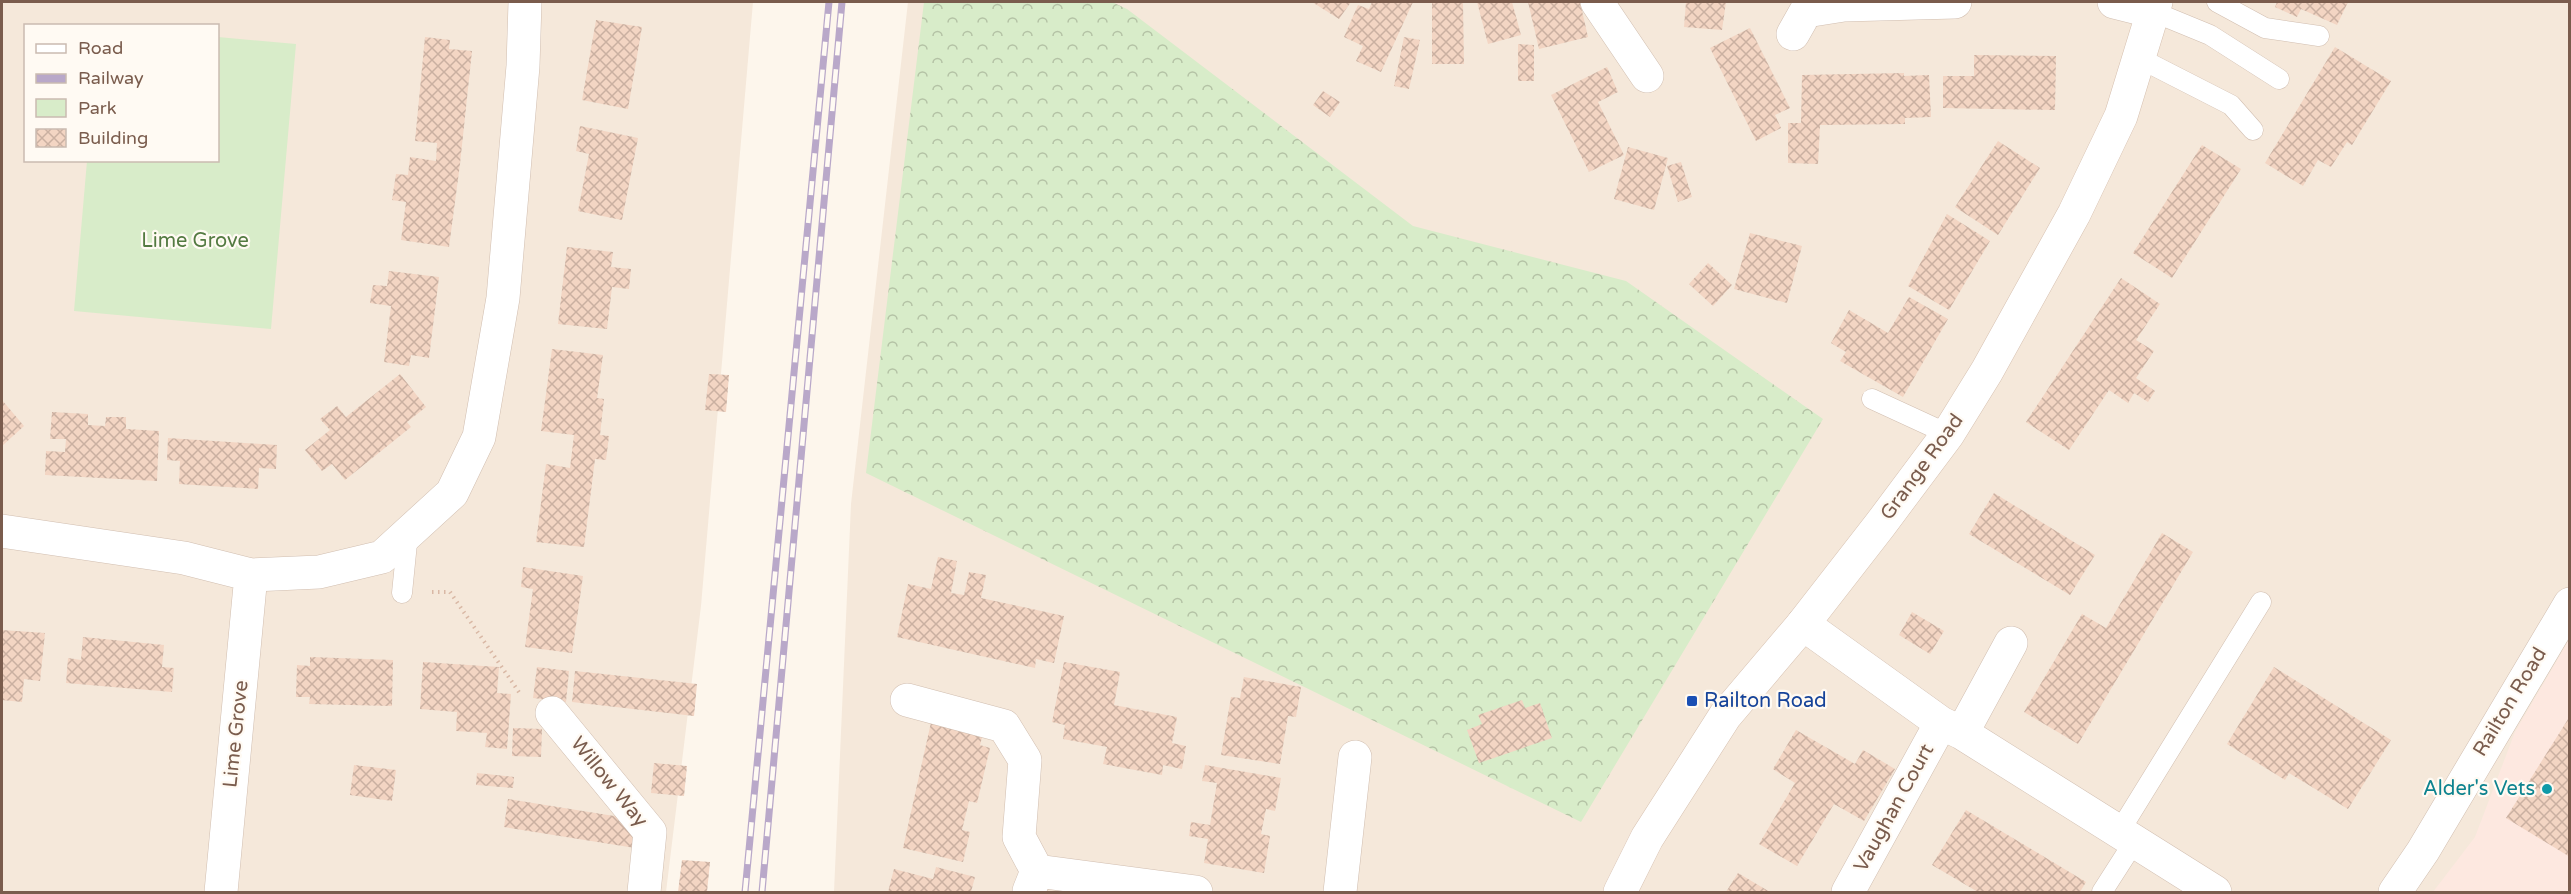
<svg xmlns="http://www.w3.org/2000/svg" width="2571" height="894" font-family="'Varela Round',sans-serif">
<defs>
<pattern id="forest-crowns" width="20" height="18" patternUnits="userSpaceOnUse" patternTransform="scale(1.5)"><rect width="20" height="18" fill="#d8ecc9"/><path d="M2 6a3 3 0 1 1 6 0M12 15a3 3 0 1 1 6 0" fill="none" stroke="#b4c2a5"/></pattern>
<pattern id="building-cross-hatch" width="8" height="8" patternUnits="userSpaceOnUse" patternTransform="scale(1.5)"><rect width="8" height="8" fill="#f3d5c3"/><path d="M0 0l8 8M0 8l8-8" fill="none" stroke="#cab0a1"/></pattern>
</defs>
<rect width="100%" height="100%" fill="#fdf6ec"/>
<path fill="#f5e8da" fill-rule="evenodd" d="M2,2H753L701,606L666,892H2ZM26,26H218V160H26Z
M908,2H2569V892H834L851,504Z"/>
<path fill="#fde8e0" d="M2569,640V892H2433L2475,837L2515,732Z"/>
<path fill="#d8ecc9" d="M218,37L296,44L271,329L74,311L87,161L218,160Z"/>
<path fill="url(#forest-crowns)" d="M924,2H1112L1127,9L1413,226L1626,281L1823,419L1581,822L866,473Z"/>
<path fill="url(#building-cross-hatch)" d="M1312,2H1351L1339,19Z
M1372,2H1413L1381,72L1356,61L1363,46L1344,37L1358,5L1369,9Z
M1432,2H1463L1464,64H1432Z
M1477,2H1512L1521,35L1488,44Z
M1528,2H1580L1588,37L1539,49Z
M1686,2H1726L1722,30L1684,27Z
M2277,2H2348L2337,25L2301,9L2297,17L2275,7Z
M596,20L642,27L628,109L582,100Z
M1750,28L1790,108L1775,115L1781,128L1756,141L1710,48Z
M425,37L450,40L449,49L472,51L460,164L449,247L401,240L406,202L392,200L396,174L408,175L410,157L436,161L437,143L415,141Z
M1404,37L1420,40L1409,89L1394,86Z
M1518,44L1534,45V81H1518Z
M2335,47L2391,81L2352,145L2347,142L2331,167L2318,160L2303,186L2265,163Z
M1974,55L2056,56L2055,110L1943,108V76H1974Z
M1607,67L1618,92L1598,102L1624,155L1589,172L1551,95Z
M1904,73V76L1929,75L1931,117L1905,118V124L1820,125L1818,164L1788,163V123H1801L1802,75Z
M1323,91L1340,102L1330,117L1313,105Z
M580,126L638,138L622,220L578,211L589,154L576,151Z
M1998,141L2040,168L1998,235L1955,207Z
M2202,145L2241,169L2172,278L2133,253Z
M1628,147L1668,158L1654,210L1614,199Z
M1681,162L1692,197L1678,202L1667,166Z
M1947,214L1990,241L1949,310L1908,286Z
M1750,233L1802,246L1787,303L1734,289Z
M567,247L613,252L611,267L631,269L629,289L612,287L607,329L558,324Z
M1708,263L1732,285L1713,306L1689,284Z
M389,271L439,277L429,358L411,355L409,366L384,362L391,306L370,303L373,285L387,286Z
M2121,278L2160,304L2136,340L2154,351L2136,378L2155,391L2148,402L2134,393L2128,403L2109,390L2069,450L2026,422Z
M1909,297L1948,319L1903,397L1840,361L1846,352L1831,343L1849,310L1888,333Z
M552,349L603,355L597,398L604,399L600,435L609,436L606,460L595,459L584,547L536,542L546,464L570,468L574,435L541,431Z
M400,374L426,407L407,422L411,427L345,480L332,464L322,471L305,450L330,430L320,419L337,406L346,417Z
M709,374L729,375L726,412L705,410Z
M2,400L24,426L2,446Z
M52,412L88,414V425L105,426L106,417H126V429L159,431L157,481L45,475L46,451L65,452L66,439H50Z
M168,438L277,445L276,469L259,468L258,489L179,484L180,461L167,460Z
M1994,493L2095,555L2070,595L1969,534Z
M2162,533L2193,552L2078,744L2024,712L2082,614L2106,628Z
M938,557L957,561L951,593L964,595L969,572L986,575L981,598L1064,616L1054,663L1036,659L1035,668L897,637L908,584L931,589Z
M523,567L583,576L572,653L525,647L533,589L521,587Z
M1912,612L1944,631L1930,654L1899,635Z
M2,630L45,633L40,681L24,679L22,702L2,700Z
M83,637L164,645L162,667L174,668L172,692L66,683L68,658L81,660Z
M310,657L393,660L392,706L309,704L310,697H296L297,665L310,666Z
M423,662L499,667L497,693L511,694L507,749L485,747L487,733L456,731L457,712L420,709Z
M1064,662L1120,672L1114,705L1177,717L1172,743L1186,746L1182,769L1163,765L1162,775L1103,764L1107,747L1063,739L1065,725L1052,722Z
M537,667L569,671L566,702L533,698Z
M2274,667L2391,740L2348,809L2289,773L2285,780L2227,744Z
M575,671L697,684L694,716L572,702Z
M1244,677L1301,687L1296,717L1288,716L1280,764L1221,755L1231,697L1240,698Z
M1522,700L1525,708L1540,703L1552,738L1479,763L1467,730L1482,724L1478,715Z
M2570,716V857L2506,818Z
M932,718L984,730L980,745L990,748L977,803L969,801L962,830L970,832L963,862L903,848Z
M513,728L542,729L541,757L512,756Z
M1796,730L1855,764L1863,750L1895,769L1864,821L1834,804L1797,866L1759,844L1795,783L1773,769Z
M654,763L687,766L684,796L651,793Z
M354,765L396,770L392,801L350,795Z
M1205,765L1281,778L1275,811L1266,809L1261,834L1270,836L1264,873L1204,863L1208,839L1189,836L1191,822L1210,825L1217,783L1202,781Z
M477,773L514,777L513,788L476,785Z
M508,799L639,820L635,848L504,827Z
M1966,810L2086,882L2080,892H1978L1932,865Z
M682,860L710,862L707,892H678Z
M936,867L975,877L971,892H888L894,869L933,879Z
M1738,873L1770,892H1726Z"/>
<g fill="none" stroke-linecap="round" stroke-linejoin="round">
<g stroke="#d1beb0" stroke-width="21">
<path id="lane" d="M2217,2L2265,28L2319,36
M2154,12L2210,35L2279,79
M2139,58L2231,105L2253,130
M1872,399L1948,434
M402,593L408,533
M2119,832L2261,602
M2102,892L2134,842"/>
</g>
<g stroke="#d1beb0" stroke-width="34">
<path id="street" d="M1597,2L1647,76
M2114,2L2154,12
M1793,34L1806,11L1844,5L1955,2
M2,531L184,558L251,575
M1803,624L1941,723L1962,733L2215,892
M907,700L1004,726L1025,760L1019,837L1037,871
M552,713L650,832L644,892
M1962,733L2011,643
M1029,891L1037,871L1196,892
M221,892L251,575L319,572L382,557L452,493L479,437L503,298L523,66L525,2
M1340,892L1355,757
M1848,892L1941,723
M2395,892L2423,851L2570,604"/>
</g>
<g stroke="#d6c0b0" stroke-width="34">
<path id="secondary" d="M1620,892L1647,838L1725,716L1803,624L1880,525L1948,434L1987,371L2074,214L2121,116L2156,2"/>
</g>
<path stroke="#d9b8a5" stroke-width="4" stroke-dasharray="1.5 4.5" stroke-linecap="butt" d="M432,592H450L521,695"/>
<use href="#lane" stroke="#fff" stroke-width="20"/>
<use href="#street" stroke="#fff" stroke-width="33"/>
<use href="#secondary" stroke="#fff" stroke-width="33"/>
<g stroke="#b9a8c9" stroke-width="7">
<path id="rail" d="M745,892L829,2
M762,892L842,2"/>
</g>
<use href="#rail" stroke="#fffaf3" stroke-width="4.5" stroke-dasharray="14" stroke-linecap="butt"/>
</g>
<rect fill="#1a4fb4" stroke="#fffaf3" stroke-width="2" x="1686" y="695" width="12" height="12" rx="3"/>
<circle fill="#0f9aa8" stroke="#fffaf3" stroke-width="2" cx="2547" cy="789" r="6"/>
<g text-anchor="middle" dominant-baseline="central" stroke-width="4.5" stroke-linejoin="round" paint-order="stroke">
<g font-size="20" fill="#537a41" stroke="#fffaf3">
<text x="195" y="241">Lime Grove</text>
</g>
<g font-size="20" fill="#7a5c4d" stroke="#fffaf3">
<text transform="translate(1922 467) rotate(-54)">Grange Road</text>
<text transform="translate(2510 702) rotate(-59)">Railton Road</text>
<text transform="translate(236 734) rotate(-84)">Lime Grove</text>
<text transform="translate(609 782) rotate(51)">Willow Way</text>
<text transform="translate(1894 808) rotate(-61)">Vaughan Court</text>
</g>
<g font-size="20" fill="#164399" stroke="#fffaf3" text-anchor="start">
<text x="1704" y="701">Railton Road</text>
</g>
<g font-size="20" fill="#0d838f" stroke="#fffaf3" text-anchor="end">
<text x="2535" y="789">Alder's Vets</text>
</g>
</g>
<rect width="2571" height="894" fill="none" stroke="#7a5c4d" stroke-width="6"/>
<rect x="24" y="24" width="195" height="138" fill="#fffaf3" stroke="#cabbb1" stroke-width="1.5"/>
<rect x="36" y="44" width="30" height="9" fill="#ffffff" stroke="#cabbb1" stroke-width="1.5"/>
<text x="78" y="54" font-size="18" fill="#7a5c4d">Road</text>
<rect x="36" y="74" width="30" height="9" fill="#b9a8c9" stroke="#cabbb1" stroke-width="1.5"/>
<text x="78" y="84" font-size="18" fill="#7a5c4d">Railway</text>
<rect x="36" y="99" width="30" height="18" fill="#d8ecc9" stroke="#cabbb1" stroke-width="1.5"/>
<text x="78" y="114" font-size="18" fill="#7a5c4d">Park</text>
<rect x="36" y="129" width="30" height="18" fill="url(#building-cross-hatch)" stroke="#cabbb1" stroke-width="1.5"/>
<text x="78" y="144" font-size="18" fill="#7a5c4d">Building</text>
</svg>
